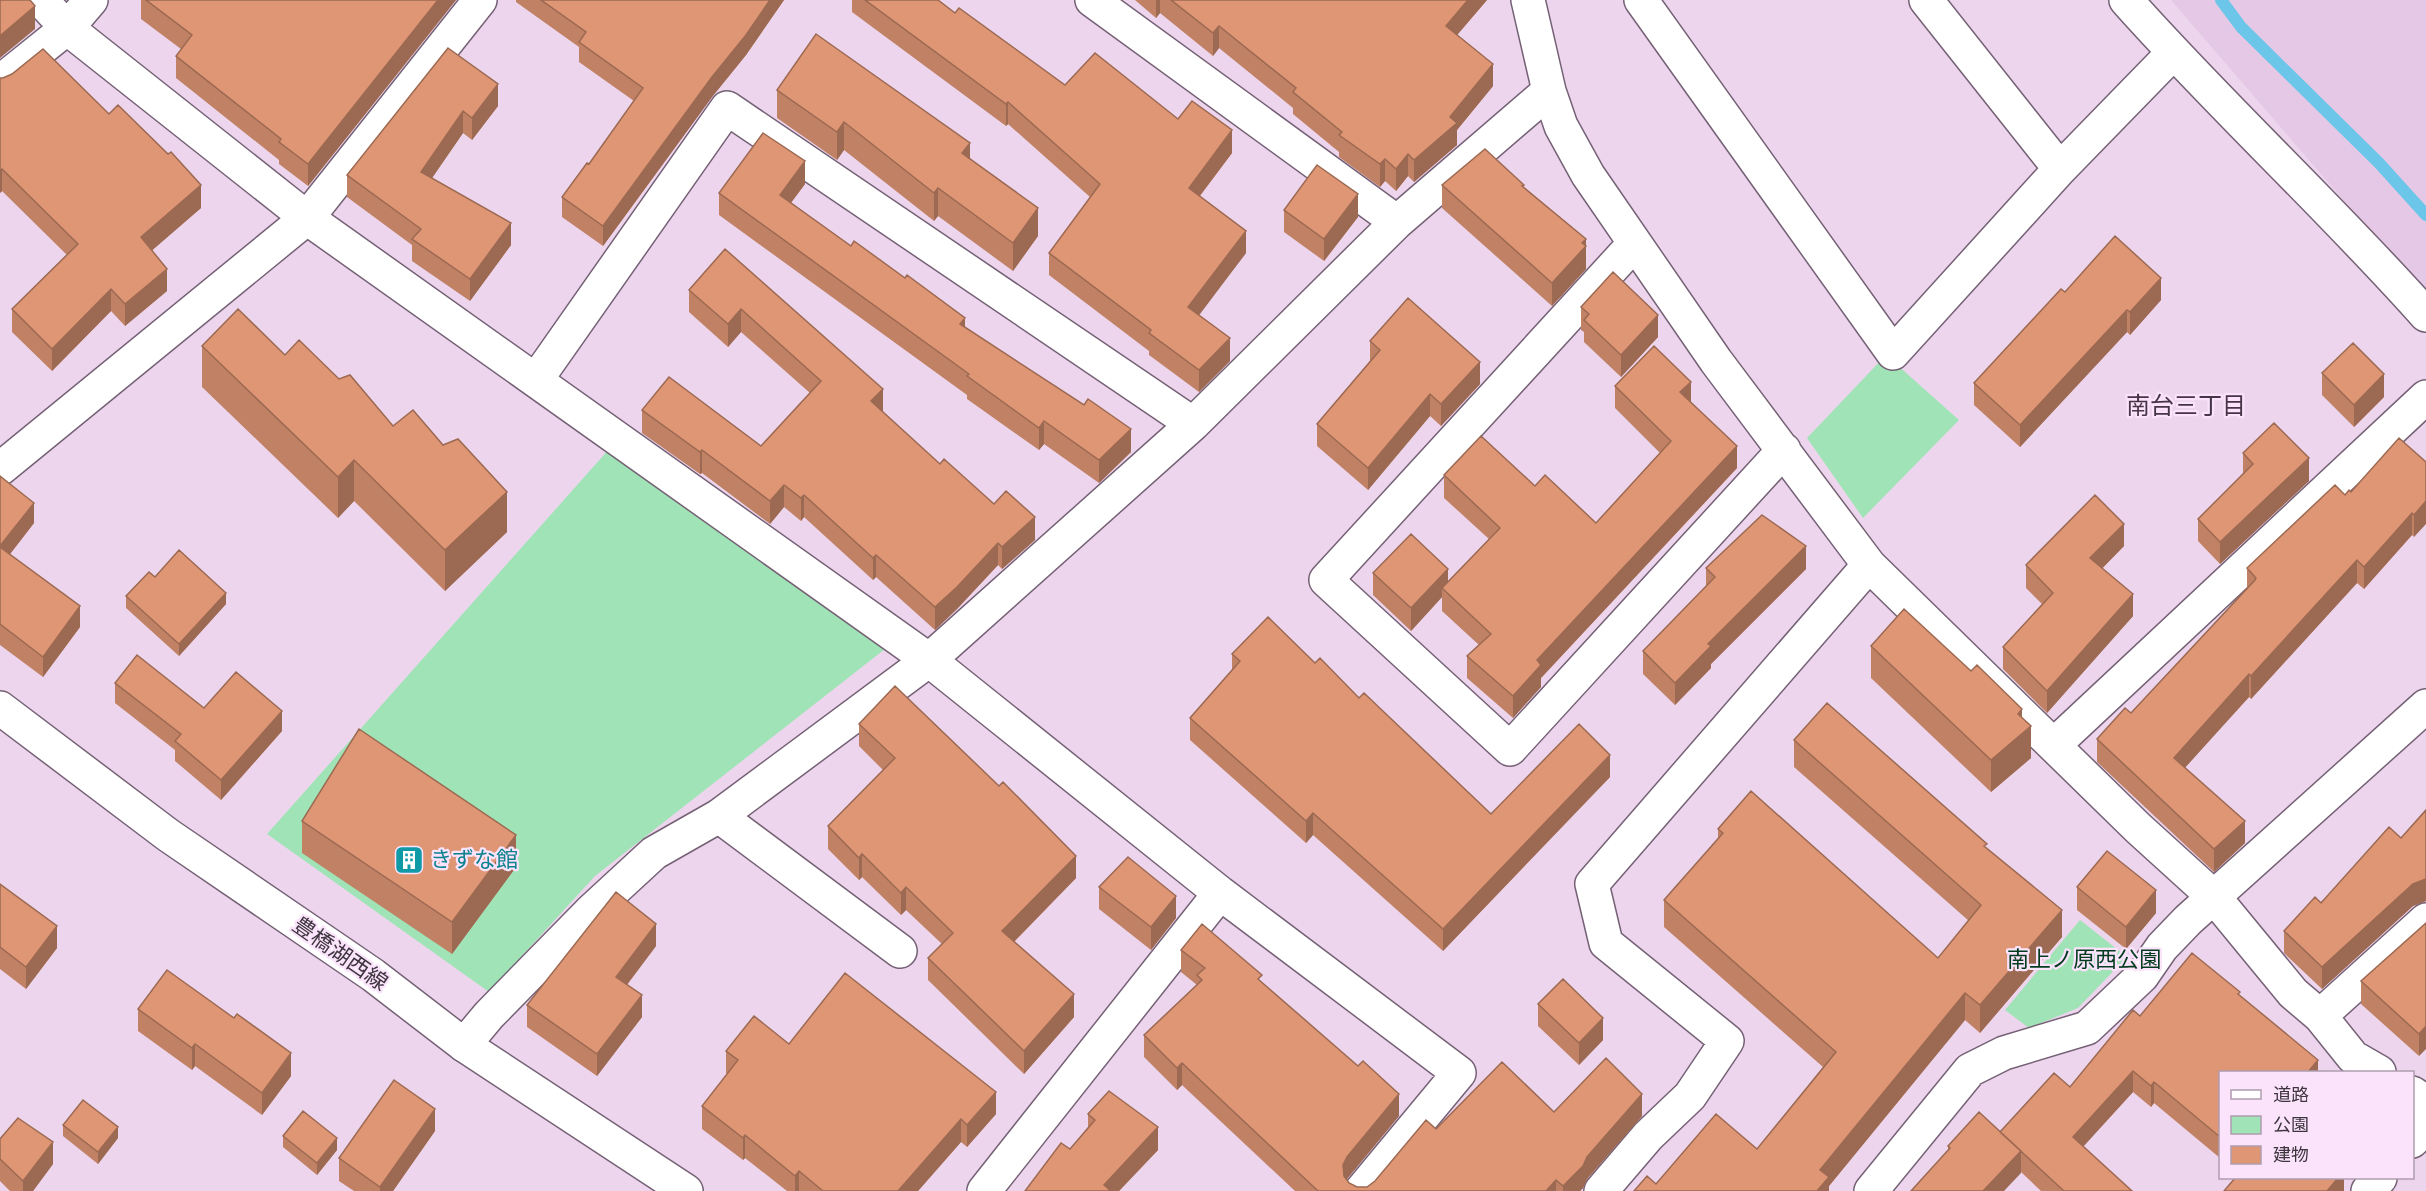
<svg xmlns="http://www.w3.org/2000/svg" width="2426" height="1191" font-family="Karla,'Noto Sans JP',sans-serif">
<rect width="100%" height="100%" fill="#edd6ed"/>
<path fill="#e4c8e5" d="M2171,0H2426V296Z"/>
<path fill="#a0e3b6" d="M1886,355L1959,420L1863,518L1807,438Z
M610,448L885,649L595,876L489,992L267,834Z
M2080,920L2127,957L2078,1008L2029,1028L2005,1010Z"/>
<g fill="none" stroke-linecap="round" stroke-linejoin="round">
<path stroke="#6bc6e9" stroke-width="12" d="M2221,0L2241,27L2379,163L2426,215"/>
<g stroke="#756175" stroke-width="36">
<path id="minor" d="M41,0L67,28L307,218L929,660L1220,893L1459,1073L1361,1191
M1092,0L1397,222
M1528,0L1549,91L1561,126L1588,175L1716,361L1869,565L2138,828L2214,897L2293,993L2320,1016L2353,1057L2379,1072
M1641,0L1893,353L2060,169L2173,53
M1926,0L2060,169
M2126,0C2223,109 2330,207 2426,315
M0,82L67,28L91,0
M1634,244L1326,580L1510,749L1784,450
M536,380L727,108L1193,424
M0,469L307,218L480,0
M2054,745L2426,397
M719,816L900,951
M2320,1016L2426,920
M464,1045L489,1015L590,912L654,853L719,816L929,660L1193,424L1397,222L1549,91
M2412,1093L2426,1102
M2412,1141L2426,1126
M984,1191L1220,893
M1601,1191L1648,1136L1690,1096L1727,1041L1606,943L1592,884L1869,565
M1871,1191L1970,1070L2004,1053L2087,1028L2142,976L2162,947L2188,920L2426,706
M2368,1191L2380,1178"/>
</g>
<g stroke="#756175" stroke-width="36">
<path id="major" d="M0,708L168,835L373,975L464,1045L686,1191"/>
</g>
<use href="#minor" stroke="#fff" stroke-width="33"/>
<use href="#major" stroke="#fff" stroke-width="33"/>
</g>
<path fill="#c08165" d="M141,0H456L308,186L279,164V160L176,78V56L181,49L141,19Z
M516,0H784L746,55L712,97L603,246L562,217V197L589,164L634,101L579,62V47L516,2Z
M852,0H938L955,13L1065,85L1178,119L1232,153L1200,196L1246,253L1198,315L1230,361L1199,392L1149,355V351L1049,275V253L1090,197L1008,124L1006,126L852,12Z
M1135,0H1487L1457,35L1493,86L1457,130V145L1414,182L1408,176L1396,191L1385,181L1380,187L1339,157V152L1293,114V108L1219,48L1213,56L1160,13L1156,18Z
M448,48L498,106L472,140L463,133L432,178L511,245L470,301L412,261V245L347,197V175Z
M0,78L201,208L152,250L167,291L125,326L111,311L52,371L12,332V309L67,255L2,191L0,193Z
M777,90L970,158L1038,236L1013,271L938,216L934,221L844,150L837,160L777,118Z
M805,184L791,203L965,327L1131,452L1099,483L1044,444L1039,450L967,399V395L719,215V193Z
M1442,185L1524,187L1586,239V269L1552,306L1442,208Z
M1284,210L1358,217L1324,261L1284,232Z
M725,249L882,412L940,464L1035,540L1002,569L998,565L957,609L935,630L876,577L873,580L804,517L801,521L784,507L770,524L702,473L700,474L642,433V410L761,446L810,393L741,332L728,347L689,312V290Z
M2065,292L2161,300L2130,335L2127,332L2020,447L1974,405V383Z
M1581,307L1658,337L1621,377L1584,342V332L1581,330Z
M1370,341L1480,384L1441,426L1430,416L1368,490L1317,446V424L1370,361Z
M202,346L285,355L339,379L393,426L507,532L445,591L354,501L338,518L202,387Z
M2322,373L2384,397L2354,427L2322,395Z
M1615,386L1691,402L1737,468L1541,678V687L1513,718L1467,678V656L1479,645L1442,611V597L1411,631L1373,595V573L1448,582L1489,539L1444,498V475L1535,486L1596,523L1660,453L1615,408Z
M2243,453L2309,481L2220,564L2198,541V519L2243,474Z
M2426,462L2414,537L2412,535L2364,589L2357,583L2251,699L2249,697L2185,767L2245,843L2214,872L2097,762V739L2131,713L2247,589V568L2345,495Z
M0,476L34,523L10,554L80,627L43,677L0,645Z
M2124,546L2102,568L2133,616L2047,713L2003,669V647L2042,604L2026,588V565Z
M1706,568L1806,569L1711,664V668L1675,705L1643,674V651L1706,587Z
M155,577L226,604L179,656L126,608V596Z
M1871,646L2022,718L2031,758L1991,792L1871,678Z
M1232,654L1315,663L1359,698L1491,814L1610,777L1443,951L1313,835L1306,843L1190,740V718L1232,670Z
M115,683L204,708L282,731L221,800L175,761V750L115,703Z
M859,724L1076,878L1014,942L1074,1017L1024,1074L928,980V958L942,944L906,910L901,915L862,877L859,880L828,849V826L883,770L859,746Z
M1794,740L1987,849L2062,937L1980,1033L1965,1020L1829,1186V1191L1656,1184L1757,1149L1823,1067L1664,927V900L1718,839V829L1938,958L1969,921L1794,767Z
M2426,810V901L2413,906L2322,989L2284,953V931L2401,838Z
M302,821L516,867L452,954L302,853Z
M0,884L57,948L26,989L0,969Z
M1099,887L1176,918L1151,950L1099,909Z
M2077,887L2156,913L2126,949L2077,910Z
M2426,923L2419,1056L2361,1004V981Z
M656,946L627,985L642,1017L597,1076L527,1027V1005Z
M1181,950L1262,983L1399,1116L1346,1180L1349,1183L1357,1187H1367L1375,1181L1436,1129L1554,1112L1642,1116L1587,1179L1583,1188L1580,1191H1295L1182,1085L1177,1090L1144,1057V1035L1197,985L1181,972Z
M2240,996L2318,1072H2220V1158L2154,1103L2151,1107L2133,1092L2083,1146L2132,1191H2041L2021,1172V1173L1948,1151V1146L2000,1132L2070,1087L2140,1016Z
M1538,1004L1603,1040L1579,1065L1538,1026Z
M138,1009L291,1076L262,1115L195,1066L192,1070L138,1031Z
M789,1044L996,1114L967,1147L961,1142L918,1191H787L745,1158L743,1160L702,1129V1106L727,1074L726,1073V1051Z
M1088,1114L1158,1150L1119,1191H1025L1070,1149L1088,1127Z
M63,1125L118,1138L98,1164L63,1136Z
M435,1131L393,1191H354L339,1181V1158Z
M283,1136L337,1150L317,1175L283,1147Z
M0,1139L53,1164L33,1191H10L0,1181Z"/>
<path fill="#9c6952" d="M438,0H456L308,186V164Z
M770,0H784L746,55L712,97L603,246V226L712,77Z
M1156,0H1160V13L1156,18Z
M1468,0H1487L1446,48V26Z
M35,6V29L0,58V36Z
M1219,26V48L1213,56V33Z
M1493,64V86L1457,130V145L1414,182V160Z
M498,84V106L472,140V118Z
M1008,102V124L1006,126V104Z
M463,111V133L421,194V172Z
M844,122V150L837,160V132Z
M1232,130V153L1189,210V188Z
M970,143V171L962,153Z
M1408,154V176L1396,191V169Z
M1385,159V181L1380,187V164Z
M805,161V184L780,217V195Z
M2,169V191L0,193V171Z
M201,185V208L141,260V237Z
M938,188V216L934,221V193Z
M1358,194V217L1324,261V239Z
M1038,208V236L1013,271V243Z
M511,223V245L470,301V279Z
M1246,231V253L1188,330V307Z
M1586,239V269L1552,306V283Z
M167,269V291L125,326V304Z
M2161,278V300L2130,335V312Z
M111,289V311L52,371V349Z
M741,309V332L728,347V324Z
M2127,310V332L2020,447V425Z
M1658,315V337L1621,377V355Z
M965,318V340L960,324Z
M1230,338V361L1199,392V370Z
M1480,362V384L1441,426V404Z
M2384,374V397L2354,427V405Z
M1691,382V404L1680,392Z
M883,389V411L871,424V401Z
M1430,394V416L1368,490V468Z
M1044,421V444L1039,450V428Z
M1131,429V452L1099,483V460Z
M1737,446V468L1541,678V687L1513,718V696L1537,660Z
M702,450V473L700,474V452Z
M2309,458V481L2220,564V542Z
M354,460V501L338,518V477Z
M784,485V507L770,524V501Z
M507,492V532L445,591V550Z
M804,495V517L801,521V498Z
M2426,501V524L2414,537V515Z
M34,503V523L0,567V546Z
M2412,513V535L2364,589V567Z
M1035,517V540L1002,569V547Z
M2124,524V546L2090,581V558Z
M998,543V565L957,609L935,630V607Z
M1806,546V569L1711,664V668L1675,705V683L1708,644Z
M876,555V577L873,580V558Z
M2357,560V583L2251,699V676Z
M1448,569V591L1442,588V597L1411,631V608Z
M226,593V604L179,656V644Z
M2133,594V616L2047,713V691Z
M80,606V627L43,677V657Z
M2249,674V697L2174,780V758Z
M2022,709V734L2031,726V758L1991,792V760L2018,714Z
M282,711V731L221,800V780Z
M1610,755V777L1443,951V929Z
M1313,813V835L1306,843V821Z
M2245,821V843L2214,872V849Z
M516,835V867L452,954V922Z
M862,854V877L859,880V858Z
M1076,856V878L1002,954V931Z
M2426,879V901L2413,906L2322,989V967L2413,884Z
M906,887V910L901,915V893Z
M2156,890V913L2126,949V927Z
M1176,896V918L1151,950V927Z
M2062,910V937L1980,1033V1005Z
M656,924V946L616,999V977Z
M57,926V948L26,989V967Z
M1965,993V1020L1829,1186V1191H1817L1820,1170Z
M1074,994V1017L1024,1074V1051Z
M642,995V1017L597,1076V1054Z
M1603,1018V1040L1579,1065V1043Z
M2426,1026V1049L2419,1056V1034Z
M195,1044V1066L192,1070V1048Z
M291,1053V1076L262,1115V1093Z
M2318,1060V1072H2308Z
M1182,1063V1085L1177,1090V1068Z
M2133,1071V1092L2073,1158V1137Z
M2154,1082V1103L2151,1107V1086Z
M996,1092V1114L967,1147V1125Z
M1399,1094V1116L1347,1179L1343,1187V1165L1347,1157Z
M1642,1094V1116L1587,1179L1583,1188L1580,1191H1563V1186L1587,1157Z
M435,1109V1131L393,1191H380V1187Z
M961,1119V1142L918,1191H898Z
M118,1127V1138L98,1164V1152Z
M1158,1127V1150L1119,1191H1104V1185Z
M745,1135V1158L743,1160V1138Z
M337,1138V1150L317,1175V1163Z
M53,1142V1164L33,1191H23V1181Z
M2021,1151V1173L2004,1191H1983Z
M799,1171V1191H795V1176Z
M2338,1178H2344V1191H2327Z
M1556,1180V1191H1546Z"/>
<path fill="#df9675" stroke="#9c6952" stroke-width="1.5" d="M0,0H30L35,6L0,36Z
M146,0H438L308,164L279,142L281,139L176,56L192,35Z
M541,0H770L746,35L712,77L603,226L562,197L587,163L589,164L643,88L579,42L586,32Z
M865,0H938L955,13L959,8L1065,85L1095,53L1178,119L1192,101L1232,130L1189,188L1246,231L1188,307L1230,338L1199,370L1149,333L1151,330L1049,253L1100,184L1008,102L1006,104Z
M1171,0H1468L1446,26L1493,64L1450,117L1457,123L1414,160L1408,154L1396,169L1385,159L1380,164L1339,135L1342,132L1293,92L1296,88L1219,26L1213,33Z
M816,34L970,143L962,153L1038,208L1013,243L938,188L934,193L844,122L837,132L777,90Z
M448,48L498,84L472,118L463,111L421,172L511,223L470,279L412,239L421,229L347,175Z
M43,49L109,114L118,105L168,154L171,152L201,185L141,237L167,269L125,304L111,289L52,349L12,309L78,244L2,169L0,171V78H3L12,74Z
M763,133L805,161L780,195L851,246L854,241L905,278L907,275L965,318L960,324L1084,405L1088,399L1131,429L1099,460L1044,421L1039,428L967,376L969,374L719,193Z
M1485,149L1524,185L1522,186L1586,239L1582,243L1586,246L1552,283L1442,185Z
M1317,165L1358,194L1324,239L1284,210Z
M2115,236L2161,278L2130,312L2127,310L2020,425L1974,383L2061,289L2065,292Z
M725,249L883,389L871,401L940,464L944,459L994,504L1006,491L1035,517L1002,547L998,543L957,587L935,607L876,555L873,558L804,495L801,498L784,485L770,501L702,450L700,452L642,410L669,377L761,446L821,381L741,309L728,324L689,290Z
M1613,272L1658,315L1621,355L1584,320L1589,314L1581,307Z
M1408,298L1480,362L1441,404L1430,394L1368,468L1317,424L1380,350L1370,341Z
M238,309L285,355L299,340L339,379L350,375L393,426L413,410L443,445L458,439L507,492L445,550L354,460L338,477L202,346Z
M2353,343L2384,374L2354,405L2322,373Z
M1654,346L1691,382L1680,392L1737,446L1537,660L1541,665L1513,696L1467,656L1491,634L1442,588L1500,528L1444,475L1481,436L1535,486L1545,475L1596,523L1671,441L1615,386Z
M2274,423L2309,458L2220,542L2198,519L2253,464L2243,453Z
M2399,438L2426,462V501L2414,515L2412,513L2364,567L2357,560L2251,676L2249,674L2174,758L2245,821L2214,849L2097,739L2125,708L2131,713L2255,580L2256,578L2247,568L2335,485L2345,495L2349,490L2351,492Z
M0,476L34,503L0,546Z
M2095,495L2124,524L2090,558L2133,594L2047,691L2003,647L2053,593L2026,565Z
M1762,515L1806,546L1708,644L1711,646L1675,683L1643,651L1715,577L1706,568Z
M1411,534L1448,569L1411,608L1373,573Z
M0,547L80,606L43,657L0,624Z
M179,550L226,593L179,644L126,596L149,572L155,577Z
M1904,609L1971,671L1977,665L2022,709L2018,714L2031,726L1991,760L1871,646Z
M1268,617L1315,663L1320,658L1359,698L1364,693L1491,814L1579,724L1610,755L1443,929L1313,813L1306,821L1190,718L1240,661L1232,654Z
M137,655L204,708L236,672L282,711L221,780L175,741L181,734L115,683Z
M895,686L999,786L1003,782L1076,856L1002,931L1074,994L1024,1051L928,958L953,933L906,887L901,893L862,854L859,858L828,826L895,758L859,724Z
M1827,703L1987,844L1984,846L2062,910L1980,1005L1965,993L1820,1170L1829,1177L1817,1191H1634L1647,1176L1656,1184L1716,1114L1757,1149L1836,1052L1664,900L1723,833L1718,829L1751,791L1938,958L1981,905L1794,740Z
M359,729L516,835L452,922L302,821Z
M2426,810V879L2413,884L2322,967L2284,931L2315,897L2321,903L2389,827L2401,838Z
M2107,851L2156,890L2126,927L2077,887Z
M1128,857L1176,896L1151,927L1099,887Z
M0,884L57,926L26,967L0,947Z
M616,892L656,924L616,977L642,995L597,1054L527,1005Z
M2426,923V1026L2419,1034L2361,981Z
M1202,924L1262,975L1258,979L1358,1066L1363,1061L1399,1094L1347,1157L1343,1165L1344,1176L1349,1183L1357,1187H1367L1375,1181L1426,1120L1436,1129L1502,1062L1554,1112L1606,1058L1642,1094L1587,1157L1583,1166L1563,1186L1556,1180L1546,1191H1318L1182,1063L1177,1068L1144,1035L1202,980L1197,975L1205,968L1181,950Z
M2192,953L2240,992L2238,994L2318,1060L2308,1072H2220V1137L2154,1082L2151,1086L2133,1071L2073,1137L2132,1191H2064L2000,1132L2054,1073L2070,1087L2133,1010L2140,1016Z
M167,970L234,1018L237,1014L291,1053L262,1093L195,1044L192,1048L138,1009Z
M845,973L996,1092L967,1125L961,1119L898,1191H823L799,1171L795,1176L745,1135L743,1138L702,1106L738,1060L726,1051L754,1016L789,1044Z
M1563,979L1603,1018L1579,1043L1538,1004Z
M394,1080L435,1109L380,1187L339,1158Z
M1109,1091L1158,1127L1104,1185L1111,1191H1025L1061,1143L1070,1149L1095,1120L1088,1114Z
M83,1100L118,1127L98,1152L63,1125Z
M303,1111L337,1138L317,1163L283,1136Z
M1979,1112L2021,1151L1983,1191H1911L1950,1148L1948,1146Z
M18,1118L53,1142L23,1181L0,1159V1139Z
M2235,1178H2338L2327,1191H2224Z"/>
<defs>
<g id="building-square" transform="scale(1.5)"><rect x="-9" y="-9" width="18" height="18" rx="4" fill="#0f9aa8" stroke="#fae3fb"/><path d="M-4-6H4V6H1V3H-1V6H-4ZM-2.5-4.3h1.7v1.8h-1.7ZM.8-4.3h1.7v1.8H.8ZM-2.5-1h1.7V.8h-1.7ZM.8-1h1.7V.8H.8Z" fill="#fff"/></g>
</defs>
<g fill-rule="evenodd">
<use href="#building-square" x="409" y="860"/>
</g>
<g text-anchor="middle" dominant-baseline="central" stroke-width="4.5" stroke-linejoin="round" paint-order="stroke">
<g font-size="22" fill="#0d838f" stroke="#fae3fb" text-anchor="start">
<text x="430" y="860">きずな館</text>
</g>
<g font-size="22" fill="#3e353e" stroke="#fae3fb">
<text transform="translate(340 954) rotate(35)">豊橋湖西線</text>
</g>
<g font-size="22" fill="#003b1d" stroke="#fae3fb">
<text x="2084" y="960">南上ノ原西公園</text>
</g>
<g font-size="24" fill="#463447" stroke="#fae3fb">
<text x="2186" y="406">南台三丁目</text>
</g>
</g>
<rect x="2219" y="1071" width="195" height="108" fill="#fae3fb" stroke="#af9daf" stroke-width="1.5"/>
<rect x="2231" y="1090" width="30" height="9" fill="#ffffff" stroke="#af9daf" stroke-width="1.5"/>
<text x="2273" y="1101" font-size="18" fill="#3e353e">道路</text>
<rect x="2231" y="1116" width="30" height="18" fill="#a0e3b6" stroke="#af9daf" stroke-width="1.5"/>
<text x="2273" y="1131" font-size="18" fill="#3e353e">公園</text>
<rect x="2231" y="1146" width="30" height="18" fill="#df9675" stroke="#af9daf" stroke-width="1.5"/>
<text x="2273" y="1161" font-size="18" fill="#3e353e">建物</text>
</svg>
